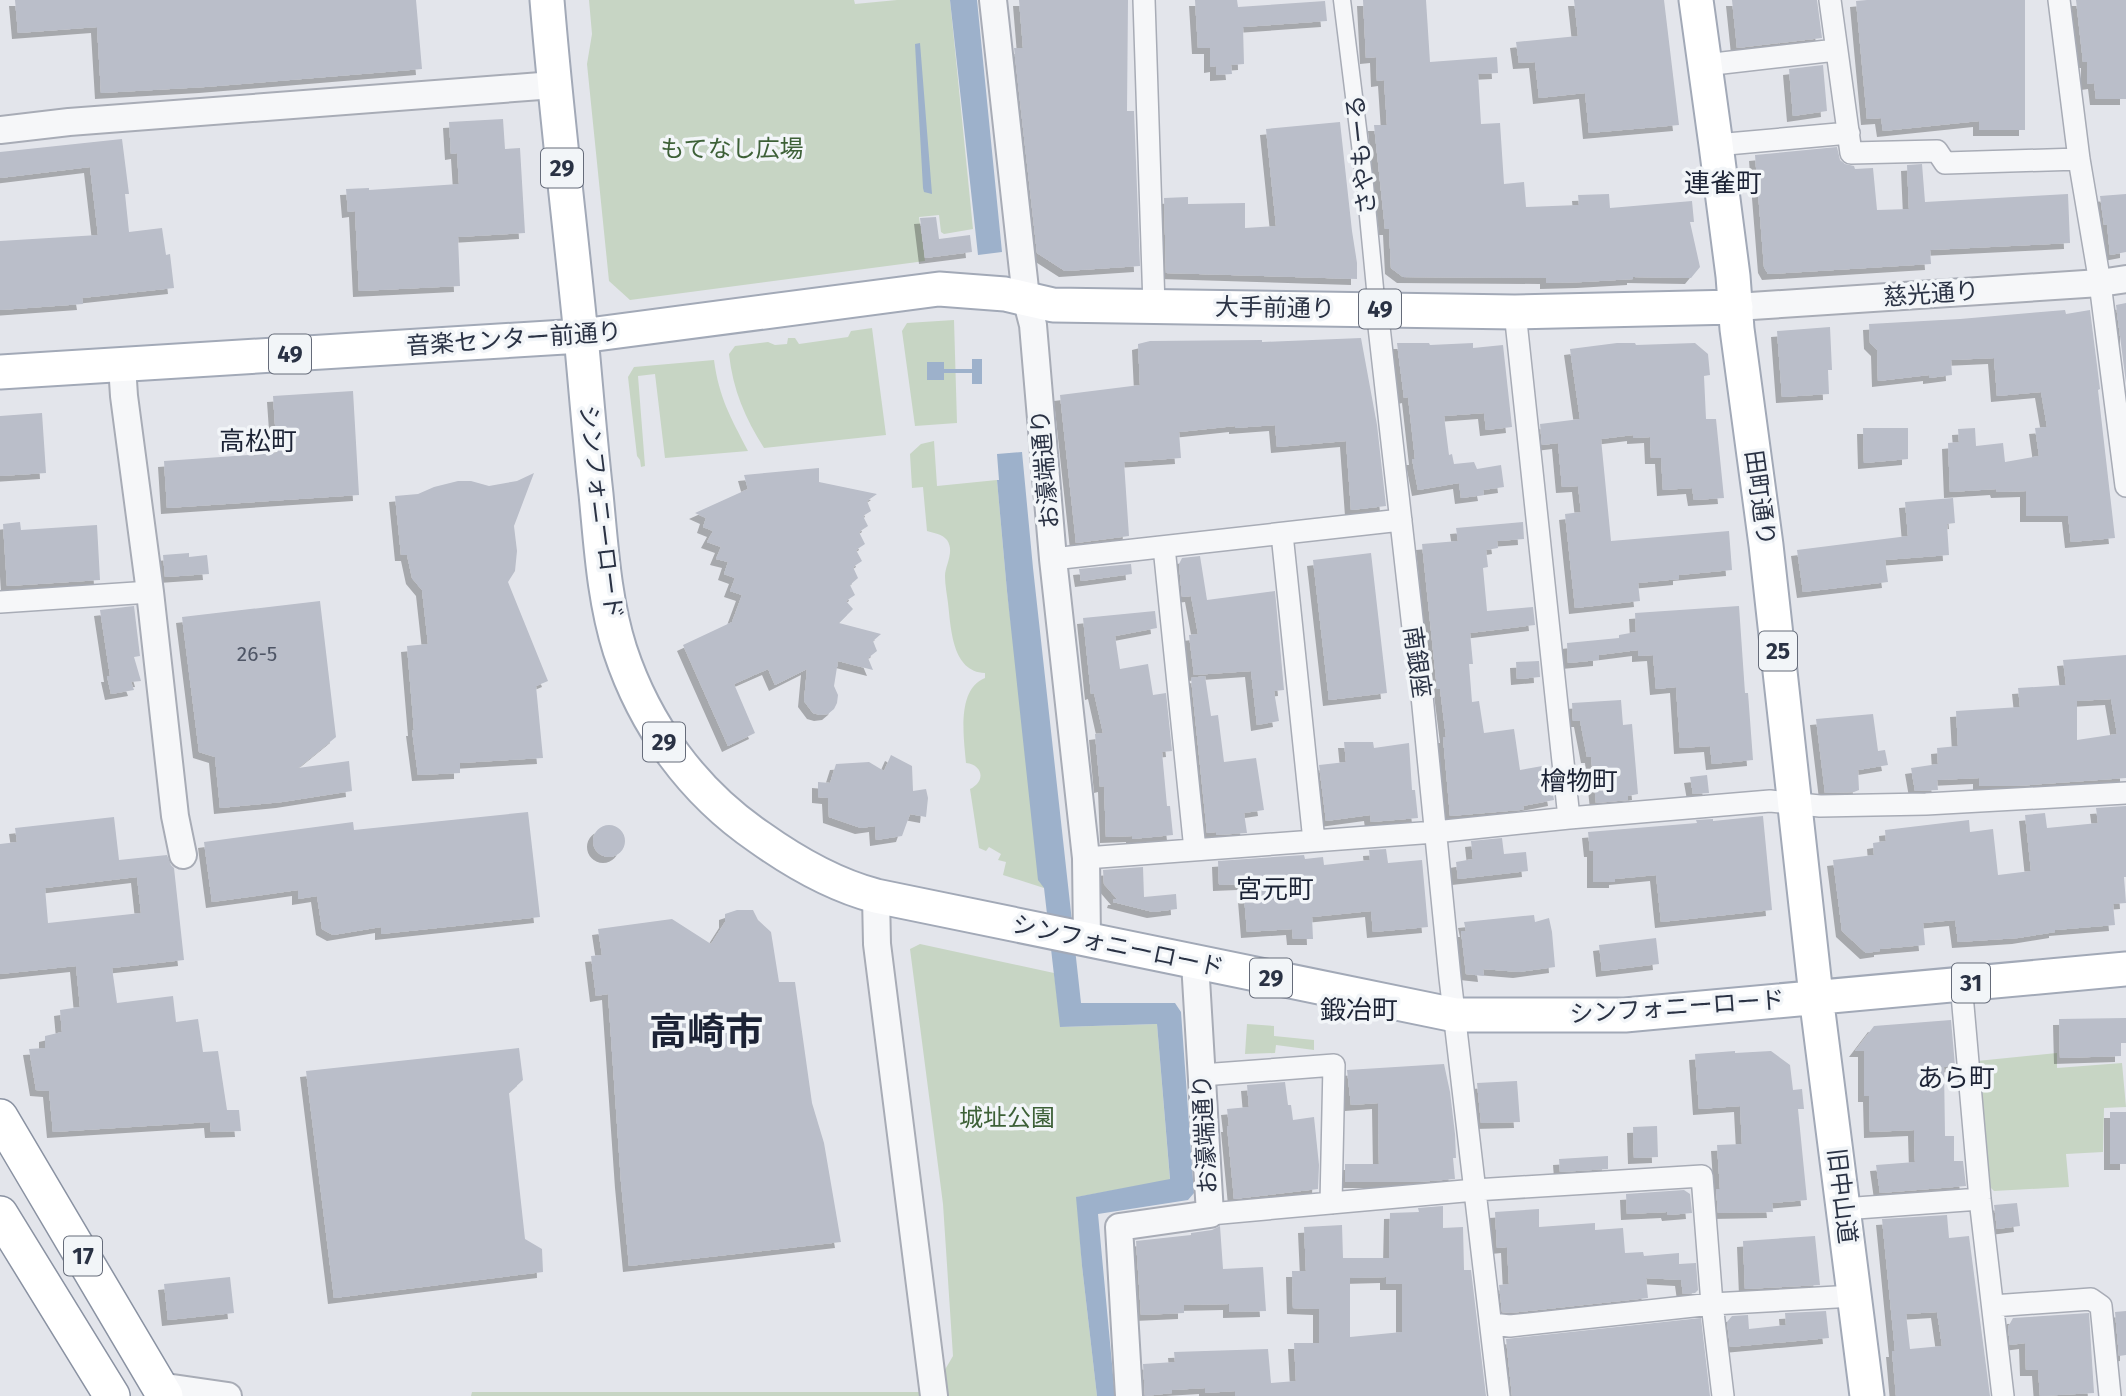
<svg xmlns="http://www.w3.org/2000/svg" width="2126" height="1396" font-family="'Fira Sans','Noto Sans JP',sans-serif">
<defs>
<filter id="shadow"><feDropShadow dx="-6" dy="6" stdDeviation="0" flood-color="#0004"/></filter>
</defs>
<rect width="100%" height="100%" fill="#e3e5eb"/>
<path fill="#c7d5c4" d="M589,0H854L855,4L897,0H950L973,229L944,234L941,232L939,215L919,217L925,261L630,300L609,281L587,64L592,34Z
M954,320L957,423L915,426L902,331L907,323Z
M872,328L886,435L764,448C745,418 733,390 729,354L735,346L768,342L775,345L787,344L788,338H795L799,344L848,337L851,331Z
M714,360C719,398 731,418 748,451L665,458L655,374L638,376L645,466L641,467L640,460L637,456L628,377L634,367Z
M934,441L937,486L997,480L1007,591L1044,888L1003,875L1006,862L998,860L1001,854L989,847L986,851L979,848L970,789C986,781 983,765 966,763C964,739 956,689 985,678V673C952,672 951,628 948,603C947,595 945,585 945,576C945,565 955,552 947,540C942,534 934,533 927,531L923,487L912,488L910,454L921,444Z
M920,944L1054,973L1061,1027L1157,1024L1170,1180L1077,1197L1082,1266L1097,1396H947L943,1373L953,1356L943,1204L910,949Z
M1247,1024L1274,1026V1036L1314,1040V1050L1276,1045L1275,1053L1245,1054Z
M2057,1053V1068L2122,1063L2126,1107L2104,1108L2103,1152L2066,1154L2069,1187L1994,1191L1986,1183L1977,1061Z
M472,1392H924L925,1396H471Z"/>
<path fill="#9db1cb" d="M950,0H977L1002,252L978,255Z
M920,43L932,194L924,192L923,188L915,44Z
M972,359H982V384H972V373H944V380H927V362H944V369H972Z
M1022,452L1033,568L1081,1003H1175L1181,1012L1194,1193L1188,1200L1098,1214L1115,1396H1097L1082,1266L1076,1197L1170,1179L1157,1024L1060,1027L1044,888L1038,880L1007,591L997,480H999L997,454Z"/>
<path fill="#babec9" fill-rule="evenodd" filter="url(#shadow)" d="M15,0H416L422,69L205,87L101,93L97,27L18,33Z
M1019,0H1128L1127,111H1134L1140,266L1065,271L1037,253L1014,48H1023Z
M1195,0H1237L1238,7L1325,1L1327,21L1243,27L1244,64L1231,65L1232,74L1216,75V66L1210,67V48H1198Z
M1363,0H1426L1430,62L1497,57L1498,73L1478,74L1481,124L1500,123L1504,184L1524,182L1526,207L1579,205L1578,195L1609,194L1610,208L1692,201L1694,222H1690L1700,267L1691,278L1633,277V279L1583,282L1546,283V278L1403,277L1391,268L1389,229H1385L1374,125H1387L1384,80L1377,81L1376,57L1366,58Z
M1574,0H1664L1679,125L1589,133L1585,93L1539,98L1535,62L1519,63L1516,42L1578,36Z
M1732,0H1817L1822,38L1737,48Z
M1867,0H2025V130H1979V121L1883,131L1881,118L1867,119L1856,1Z
M2076,0H2126V99H2096L2094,83L2087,84V62H2083Z
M1823,65L1827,111L1793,116L1789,69Z
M503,119L505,149L520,148L525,233L458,237L460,286L359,291L355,211L348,212L346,189L369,188V190L459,184L457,153L451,154L449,122Z
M1340,122L1352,231L1357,263V279L1166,273L1164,198L1188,197V204L1245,203V228L1276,226L1266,129Z
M122,139L129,194H125L129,232L162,228L166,255L170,254L174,288L82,298L83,304L0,310V241L98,235L90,167L0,178V152Z
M1837,147L1840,160L1845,164L1854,166L1855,169L1873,168L1877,210L1909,209L1907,165L1922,164L1925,202L2068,194L2070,243L1930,250L1931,264L1768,274L1764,267L1755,155Z
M2126,194V252L2110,255L2107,224L2104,225L2100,196Z
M936,217L939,239L970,235L972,252L925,258L920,218Z
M2126,303V383L2116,305Z
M2065,310L2066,314L2090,310L2100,389L2098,390L2115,538L2071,542L2068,516H2026V491L1997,492L1996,489L1950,492L1948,443L1959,442L1958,429L1975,428L1976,446L2003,443L2005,462L2039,456L2035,428L2047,427L2041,392L1997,396L1994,358L1951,360L1952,375L1929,378V375L1878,381L1877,350L1870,343L1869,324L1960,319Z
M1830,327L1832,370H1828L1829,394L1782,397L1777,331Z
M1361,338L1377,425L1386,506L1351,510L1346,441L1277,447L1275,425L1235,428V426L1179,432L1181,458L1124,462L1129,536L1076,543L1060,395L1140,385L1138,344L1150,341L1262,340V342Z
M1397,343H1429L1430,345L1473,343V348L1503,345L1512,427L1486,430L1484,413L1444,416L1449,455L1452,454L1454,464L1474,462L1477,469L1501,465L1504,487L1483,490L1484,495L1461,498L1459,483L1418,490L1412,459H1415L1408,397L1404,398Z
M1617,343H1635L1636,345L1695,343L1708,354L1710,375L1704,376L1706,419H1716L1724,498L1694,500L1692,488L1663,490L1661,458H1651L1650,437L1633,438V435L1601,439L1611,541L1729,531L1732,570L1679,575V579L1638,583L1640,601L1575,608L1565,514L1581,512L1578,486L1562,487L1558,443L1542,445L1540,424L1580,419L1570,349Z
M353,391L359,495L167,508L164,461L277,453L273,396Z
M42,413L46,473L0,476V416Z
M1863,428H1908V459L1864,463Z
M819,468V482L877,494L867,501L871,511L863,516L868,526L859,532L865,544L856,550L862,561L853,567L858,578L850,585L855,595L846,601L853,609L839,623L881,634L873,641L877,651L868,658L873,670L838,661L834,686L838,695L837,703L834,709L828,714L820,715L813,713L804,701L807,669L775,685L768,669L734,684L755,733L728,746L683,645L732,622L742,595L730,591L735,578L724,574L728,562L716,559L721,547L707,542L713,531L703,527L706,518L695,513L748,489L744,475Z
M534,473L514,526L517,551L515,571L508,582L548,681L536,686L543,758L460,763V773L418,775L412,730H414L407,646L428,644L422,590L412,578L407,555H401L395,496L418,494L434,487L458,481H471L489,486L517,481Z
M1953,498L1955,523L1947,524L1949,555L1885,560L1888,582L1803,592L1797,550L1908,536L1905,502Z
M20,522L21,530L97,525L100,580L7,586L3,524Z
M1523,522L1524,539L1497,541L1498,548L1486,550L1488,567L1483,568L1487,611L1533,607L1535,625L1470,633L1473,664H1469L1472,702L1479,701L1484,733L1514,729L1520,770L1548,765L1554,800L1523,806L1524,809L1520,810L1450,816L1443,737H1446L1440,689H1437L1422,544L1458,541L1456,528Z
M189,553V557L207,555L209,574L165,577L163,555Z
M1371,553L1387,693L1329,700L1313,560Z
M1200,556L1207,600L1275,591L1284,690L1274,691L1279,721L1257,725L1251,671L1194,675L1189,635L1198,634L1191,596L1182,597L1179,564L1182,558Z
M1131,564L1132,574L1081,581L1079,569Z
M320,601L336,737L298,768L349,761L352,791L282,802L220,808L215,757L199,752L182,617Z
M134,606L140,656L134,657L141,681L131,682L134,690L111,694L107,676H110L100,610Z
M1739,606L1745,693H1748L1753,760L1712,764L1710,746L1680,748L1676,687L1656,689L1653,655L1638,656V650L1599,655V660L1568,663L1567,643L1619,638V635L1636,632L1635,613Z
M1155,611L1157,628L1115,636L1120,669L1148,664L1153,695L1166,693L1172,751L1162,752L1167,806H1170L1173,835L1132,839V836L1106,837L1104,786L1100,787L1095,734L1103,733L1094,693L1091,694L1083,618Z
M2126,655V778L2016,786H1979V778L1937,780L1938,790L1915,791L1911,768L1938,764L1937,748L1958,746L1956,711L2020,707L2018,688L2066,685L2063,660ZM2111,699L2117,734L2077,740V701Z
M1539,661L1540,677L1517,679L1516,662Z
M1205,676L1211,716L1218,715L1224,762L1256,758L1264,810L1244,813L1247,833L1216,835V832L1207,833L1191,678Z
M1621,700L1623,725L1632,724L1638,794L1628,796V800L1596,803L1591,757H1587L1580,721H1573L1572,703Z
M1873,714L1878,751L1885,750L1888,765L1858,770L1859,790L1854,792L1825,793L1816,719Z
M1344,742H1373L1374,748L1409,743L1412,790H1415L1418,818L1371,822L1370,815L1326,821L1319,765L1346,762Z
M891,755L912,766L913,791L926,789L928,798L926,817L910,814L902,836L876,840L875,826L861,828L829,817L828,798L818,797V782L830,783L836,764L869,762L884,771Z
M1707,775L1709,793L1693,794L1690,777Z
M2126,806V877H2124L2126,903L2113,904L2115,925L2055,930V932L2018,938L1958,942L1955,920L1923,923L1925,945L1880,949V951L1866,953L1842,931L1833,860L1874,855L1873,843L1886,841L1885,830L1969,820L1970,832L1993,829L1998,875L2031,871L2025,815L2045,813L2047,828L2098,823L2096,808Z
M528,812L540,917L381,934V927L333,935L322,929L317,896L298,899V890L212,902L204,842L353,822L354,830Z
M1763,816L1772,910L1661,922L1656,875L1615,879V882H1593V851H1590L1588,832L1697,823L1696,820L1713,819V821Z
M114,817L119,860L167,855L171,865L174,868L184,960L112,968L117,1003L173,996L176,1022L198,1019L203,1052L218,1051L227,1110H239L241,1131L211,1132L210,1122L53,1132L49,1091L36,1090L29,1049L45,1048V1036L62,1032L60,1010L80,1007L76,966L0,974V844L17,842L15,828ZM137,877L141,913L48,923L45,888Z
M593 841a16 16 0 1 1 32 0a16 16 0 1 1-32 0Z
M1502,838L1504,854L1526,852L1528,871L1458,879L1456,862L1473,859L1471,841Z
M1386,849L1388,863L1422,860L1428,927L1373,932L1371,911L1312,917L1313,939H1293L1292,929L1247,932L1243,884L1219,885L1218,861L1304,855L1305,859L1323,857L1324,865L1370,860L1369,850Z
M1143,867L1144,897L1176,894L1177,909L1153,912L1113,902L1114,899H1117L1104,884L1103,870Z
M737,910H753L758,920L771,932L779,982H795L812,1103L824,1143L841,1242L629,1266L621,1182L608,994L596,996L591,956L602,955L598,929L672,919L711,944L725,922V914Z
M1534,915L1535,922L1549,918L1552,932L1555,967L1519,972L1483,969L1484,976L1466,974L1461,931H1466L1464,922Z
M1656,938L1659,964L1602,971L1599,945Z
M2126,1018V1043H2121V1056L2060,1058L2059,1019Z
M1951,1020L1955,1066L1944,1067L1945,1136H1954V1161H1963L1966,1186L1880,1193L1876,1165L1915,1162L1914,1130L1870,1132L1869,1096H1864V1051H1855L1874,1026Z
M519,1048L523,1080L509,1093L525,1239L542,1249L543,1272L334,1298L306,1071Z
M1735,1051V1053L1771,1051L1790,1065L1793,1090L1802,1089L1804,1109H1798L1807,1200L1772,1203L1773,1212L1718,1213L1716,1189H1720L1717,1145L1742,1144L1740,1106L1699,1109L1695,1054Z
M1444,1064L1450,1092L1455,1134L1456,1158H1453L1455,1179L1418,1182H1345V1164H1379L1378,1103L1351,1105L1347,1070Z
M1517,1081L1520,1122L1481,1123L1477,1083Z
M1285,1082L1288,1105H1291L1293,1120L1314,1117L1319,1165L1318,1189L1234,1199L1227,1126H1229L1227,1109L1249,1107L1247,1085Z
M2110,1112H2126V1164H2110Z
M1657,1126L1658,1157L1634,1158L1633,1127Z
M1608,1156V1169L1560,1172L1559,1159Z
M1684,1190L1690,1194L1692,1213L1668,1215L1667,1212L1627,1214L1626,1194Z
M2017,1203L2020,1226L1997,1229L1994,1205Z
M1443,1206V1228L1463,1227L1464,1270H1471L1486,1396H1235V1391L1205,1393V1388L1172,1390V1393L1145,1396L1143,1364L1175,1362L1174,1352L1268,1349L1271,1383L1296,1381L1294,1343H1319V1309L1293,1308L1292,1271H1306L1304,1227L1342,1225L1343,1258H1389L1390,1213L1419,1212L1418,1208ZM1386,1277V1284H1402V1332L1350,1337V1278Z
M1539,1209V1227L1595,1223V1230L1623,1228L1625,1253L1643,1252L1644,1256L1679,1253V1264L1696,1263L1698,1290L1695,1293L1683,1294L1681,1280L1646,1278L1648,1298L1510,1313L1502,1312L1499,1285L1509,1284L1507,1247L1497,1248L1495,1212Z
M1947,1215L1949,1238L1969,1236L1990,1396H1896L1892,1351H1895L1882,1219ZM1937,1312L1942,1346L1910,1349L1906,1314Z
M1220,1226L1223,1269L1263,1267L1266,1311L1229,1312V1304L1184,1305V1313L1141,1315L1136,1241L1191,1235V1233L1212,1230Z
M1815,1236L1820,1285L1745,1289L1743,1241Z
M230,1277L234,1313L168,1320L164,1284Z
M1826,1311L1829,1338L1730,1347L1727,1322L1732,1316L1748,1315L1749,1329L1786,1325L1785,1313Z
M2126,1311V1355L2119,1356L2115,1312Z
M2089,1313L2094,1393L2040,1396L2038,1370H2026L2025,1343L2010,1345L2008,1327L2013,1318Z
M1701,1318L1710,1396H1512L1506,1339Z"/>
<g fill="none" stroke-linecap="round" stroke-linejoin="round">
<g stroke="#a8acb6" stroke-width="19">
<path id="pedestrian" d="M1342,0L1365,185L1377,309"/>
</g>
<g stroke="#a8acb6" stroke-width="24">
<path id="minor" d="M1144,0L1154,306
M1830,0L1851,153L1937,151L1945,163L2079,159
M2059,0L2079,159L2100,283L2126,486
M1705,65L1836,50
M1716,145L1849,133
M1377,309L1413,628L1422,696L1450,978L1499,1396
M1515,312L1569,818
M1282,534L1314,841
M1164,547L1195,850
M1053,559L1401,520
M0,602L150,592
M1086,858L1435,832L1569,818L1770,801L1820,806L1926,804L2126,793
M1961,983L1980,1199L2003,1396
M1202,1075L1334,1065L1331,1203
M1843,1209L1980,1199
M1210,1214L1475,1190L1702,1176L1712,1304L1723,1396
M1993,1306L2091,1299L2101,1306L2110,1396
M1491,1324L1510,1326L1712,1304L1854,1296"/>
</g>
<g stroke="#a8acb6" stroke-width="30">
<path id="tertiary" d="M993,0L1026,298L1033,325L1053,559L1086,858L1087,939
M0,130L69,122L554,85
M1736,307L2100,283L2126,279
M122,365L124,396L150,592L175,816L183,855
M876,896L877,944L934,1396
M159,1386L228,1396
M1129,1396L1119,1227L1210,1214L1195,962"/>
</g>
<g stroke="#a2a9b7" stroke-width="37">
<path id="primary" d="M547,0C556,112 570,224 581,336C586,389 590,441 596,494C601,545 604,600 620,650C645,726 693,792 759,837C794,862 834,885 876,896L1455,1015H1625L2126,969
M1696,0L1716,145L1733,276L1737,329L1766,545L1816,996L1867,1396
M0,372L581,336L939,289L1005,294L1053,305L1515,312L1736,307"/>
</g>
<g stroke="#8a92a2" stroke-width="38">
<path id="trunk" d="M0,1117L165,1396
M0,1214L112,1396"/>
</g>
<use href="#pedestrian" stroke="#f6f7f9" stroke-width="16"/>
<use href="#minor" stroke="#f6f7f9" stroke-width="21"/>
<use href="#tertiary" stroke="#f6f7f9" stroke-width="26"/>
<use href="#primary" stroke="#fff" stroke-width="33"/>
<use href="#trunk" stroke="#fff" stroke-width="35"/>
</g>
<g text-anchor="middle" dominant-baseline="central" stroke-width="7" stroke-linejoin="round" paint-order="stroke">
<g font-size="21" fill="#4e5565">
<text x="257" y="654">26-5</text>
</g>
<g fill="#f2f5f8" stroke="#666c7a" stroke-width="2">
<rect x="541" y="148.5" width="42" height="39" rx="5"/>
<rect x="1359" y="289.5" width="42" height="39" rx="5"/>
<rect x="269" y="334.5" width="42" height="39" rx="5"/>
<rect x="1759" y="631.5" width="38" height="39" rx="5"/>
<rect x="643" y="722.5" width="42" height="39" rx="5"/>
<rect x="1250" y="958.5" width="42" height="39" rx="5"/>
<rect x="1952" y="963.5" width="38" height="39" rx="5"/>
<rect x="64" y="1236.5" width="38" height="39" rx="5"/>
</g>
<g font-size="23" font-weight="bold" fill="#2a3244">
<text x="562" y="168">29</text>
<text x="1380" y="309">49</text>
<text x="290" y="354">49</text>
<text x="1778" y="651">25</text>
<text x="664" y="742">29</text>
<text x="1271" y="978">29</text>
<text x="1971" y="983">31</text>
<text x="83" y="1256">17</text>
</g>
<g font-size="24" fill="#3d6037" stroke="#f2f5f8">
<text x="732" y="149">もてなし広場</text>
<text x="1007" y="1118">城址公園</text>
</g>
<g font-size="24" fill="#2a3244" stroke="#f2f5f8">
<text transform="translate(1361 155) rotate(-96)">さやもーる</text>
<text transform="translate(1931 294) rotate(-4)">慈光通り</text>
<text transform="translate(1275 308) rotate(1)">大手前通り</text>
<text transform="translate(514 339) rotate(-4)">音楽センター前通り</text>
<text transform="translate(1045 469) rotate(-95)">お濠端通り</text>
<text transform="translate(1760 498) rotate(82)">田町通り</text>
<text transform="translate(601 512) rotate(83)">シンフォニーロード</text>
<text transform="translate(1417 662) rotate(82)">南銀座</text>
<text transform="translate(1118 946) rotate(12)">シンフォニーロード</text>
<text transform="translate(1677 1007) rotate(-4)">シンフォニーロード</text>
<text transform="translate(1205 1134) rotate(-93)">お濠端通り</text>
<text transform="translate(1842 1196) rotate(83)">旧中山道</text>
</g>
<g font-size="26" fill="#1c2335" stroke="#f2f5f8">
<text x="1723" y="183">連雀町</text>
<text x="258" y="441">高松町</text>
<text x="1579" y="781">檜物町</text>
<text x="1275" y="889">宮元町</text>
<text x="1359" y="1010">鍛冶町</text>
<text x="1956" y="1078">あら町</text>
</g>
<g font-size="38" font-weight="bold" fill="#1c2335" stroke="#f2f5f8">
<text x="706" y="1032">高崎市</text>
</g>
</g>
</svg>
